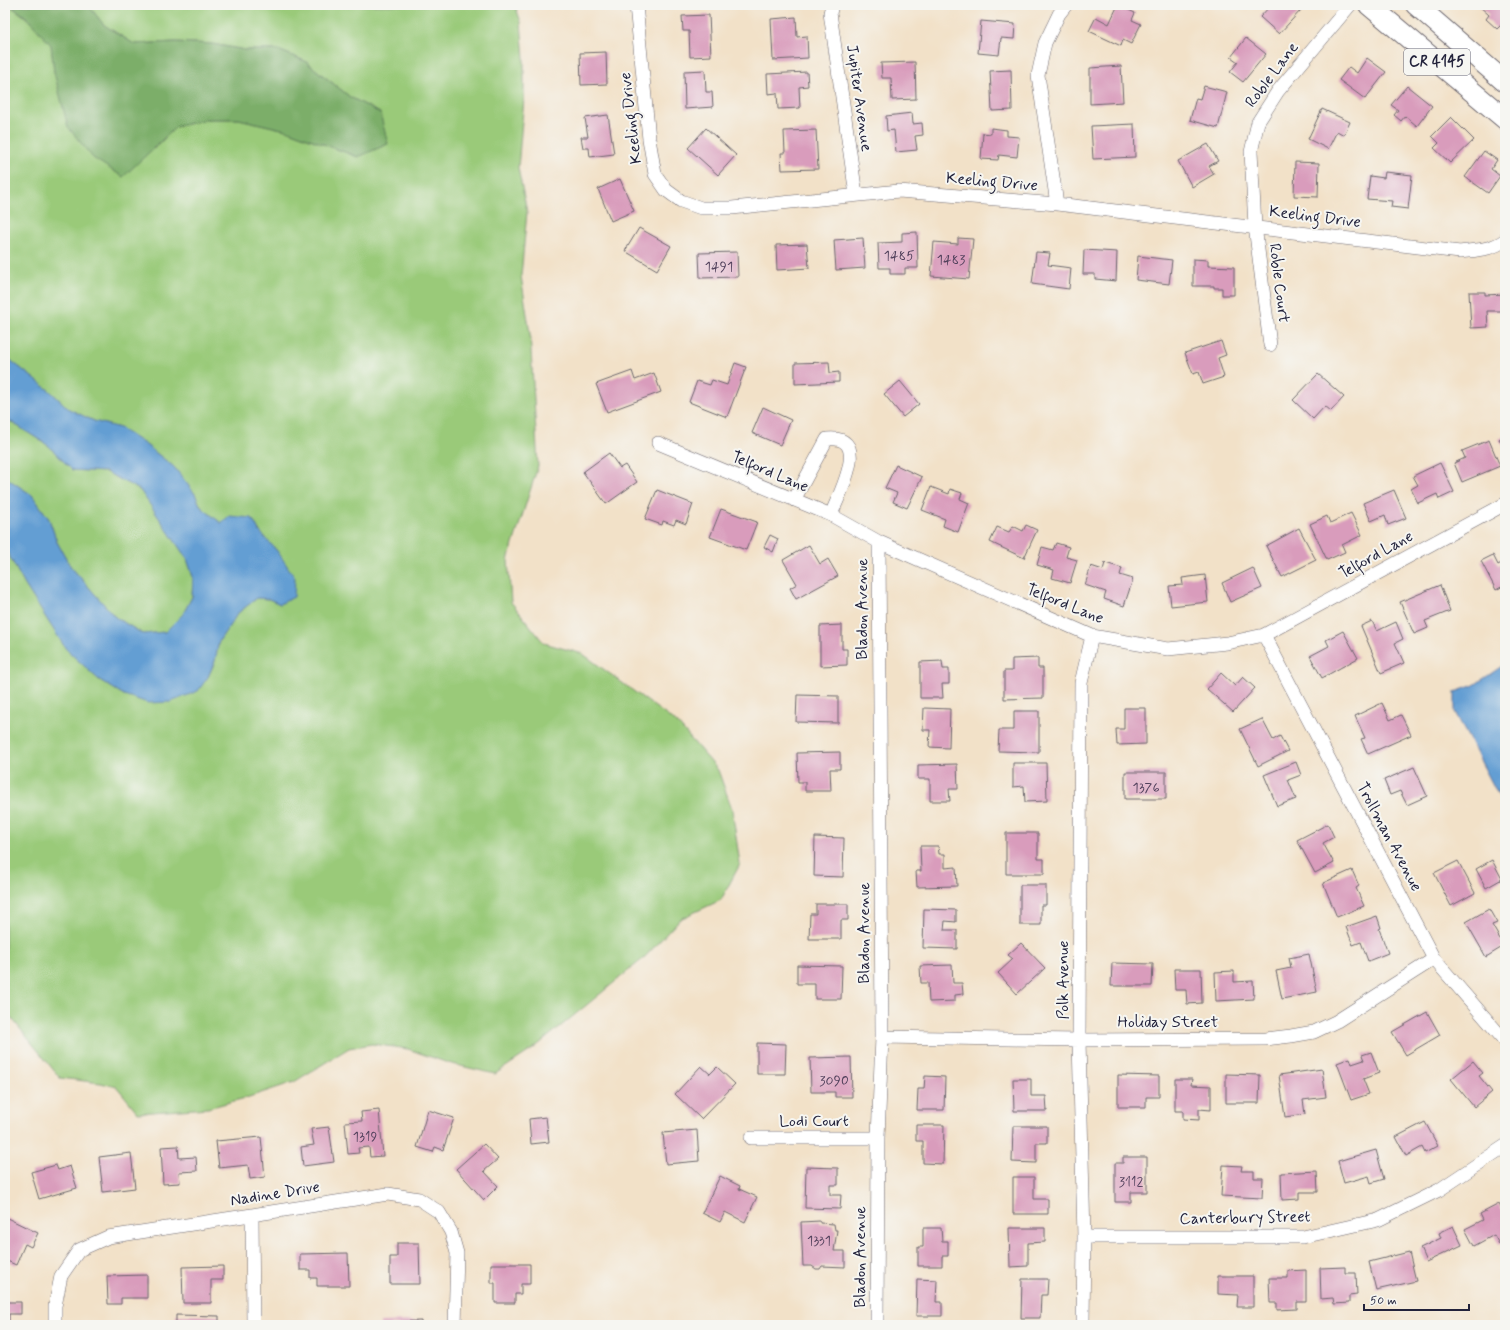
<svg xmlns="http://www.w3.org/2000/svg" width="1510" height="1330" font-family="Mynerve,sans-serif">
<rect width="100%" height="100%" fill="#f6f6f2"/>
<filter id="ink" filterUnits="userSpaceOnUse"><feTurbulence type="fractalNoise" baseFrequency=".025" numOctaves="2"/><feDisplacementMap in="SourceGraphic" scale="8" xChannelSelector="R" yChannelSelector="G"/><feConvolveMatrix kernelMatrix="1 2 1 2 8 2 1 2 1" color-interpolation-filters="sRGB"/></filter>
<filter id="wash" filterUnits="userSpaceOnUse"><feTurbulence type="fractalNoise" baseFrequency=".012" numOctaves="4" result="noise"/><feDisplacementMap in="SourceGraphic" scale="16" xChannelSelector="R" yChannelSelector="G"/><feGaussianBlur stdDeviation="0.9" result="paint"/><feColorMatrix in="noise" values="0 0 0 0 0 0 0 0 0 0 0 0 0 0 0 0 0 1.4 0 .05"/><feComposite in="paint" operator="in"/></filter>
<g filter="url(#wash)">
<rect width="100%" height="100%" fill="#f2e1c8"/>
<path fill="#9aca79" stroke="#5e765a" d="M5,5C15,5 46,35 51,44C54,51 53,64 54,72L154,149L176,127L206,119H239L286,130L358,157L380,113L350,97L305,61L278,50H245L212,44L176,42L134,44L104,25L88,5H515L521,22L524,58V99L518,168L527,212L521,276L530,334L538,466L508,560L511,602L544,643L583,654L602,668L677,723L718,770L732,809L740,864L721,900L680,919L644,958L533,1049L495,1074L448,1063L408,1049L372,1044L349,1048L294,1082L249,1097L208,1108L138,1113L117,1087L101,1083L60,1078L5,1010V548L25,585L66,649L98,679L124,695L208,677L215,661L219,641L238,613L257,598L269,599L280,604L278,552L260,532L252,518L221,523L201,507L195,494L174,467L146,445L120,428L94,421L69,409L50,391L5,356Z
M5,418L49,446L72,470L106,472L140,490L187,559L193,577L192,597L183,614L165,632L143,634L115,617L71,567L57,542L49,519L32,495L5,477Z"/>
<path fill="#7bae69" stroke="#4e6852" d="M10,5H88L104,25L134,44L176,42L212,44L245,50H278L305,61L350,97L380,113L388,144L358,157L286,130L239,119H206L176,127L123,177L93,158L68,127L54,72L51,45L26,17Z"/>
<path fill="#649ed3" stroke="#436087" d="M5,356L50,391L69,409L94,421L120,428L146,445L174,467L195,494L201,507L221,523L229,516L252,518L260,532L278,552L295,578L294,597L280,604L269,599L257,598L238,613L219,641L215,661L208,677L198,691L171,702L148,703L124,695L98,679L66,649L25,585L5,548V477L32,495L49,519L57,542L71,567L115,617L143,634L165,632L183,614L192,597L193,577L187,559L140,490L106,472L72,470L49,446L5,418Z
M1505,664V808L1455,712V692L1474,685Z"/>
<g id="blocks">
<path fill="#d99cbc" d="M1118,5L1135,13L1132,20L1141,24L1131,44L1123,40L1121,46L1089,31L1096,17L1109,24Z
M1271,5H1296L1301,10L1279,34L1260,17Z
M1478,5H1505V21L1497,29L1486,19L1489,15Z
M709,15L711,56L690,57L689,31H683L682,16Z
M796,17L797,37L807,36L808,58L773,60L771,19Z
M981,21L1015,24L1014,39L1001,38L999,55L978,53Z
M1246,38L1266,54L1243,82L1230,72L1238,62L1231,57Z
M606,52L607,84L581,85L580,53Z
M1367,58L1386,72L1365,99L1339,80L1349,67L1357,73Z
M915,62L916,99L892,100L891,78H882L881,63Z
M1121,66L1123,102L1090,104V68Z
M705,70L706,92H712L713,107L685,109L684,71Z
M1011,70L1012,110L992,111L990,71Z
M807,72L808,86L799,87L800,108L778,109L777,93L768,94L767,74Z
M1204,86L1227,92L1218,128L1190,120L1196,98L1200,99Z
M1407,86L1432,106L1417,126L1405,116L1401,121L1394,115L1398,110L1391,105Z
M1322,109L1350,122L1344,135L1337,131L1328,149L1308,139Z
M912,113L913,124L922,123L923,135L915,136L917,150L896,152L894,130L887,131L886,116Z
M608,115L614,154L590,157L589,148H583L581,137H588L585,118Z
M1451,117L1474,140L1450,163L1434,148L1439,143L1432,136Z
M1134,124L1135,157L1093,159L1091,126Z
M706,128L736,155L718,175L688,148Z
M991,128L1007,130V136L1019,137L1017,157L999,155L998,160L981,159L983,133L991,134Z
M816,130L818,169L782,170L781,153H785L784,131Z
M1208,144L1218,161L1209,166L1214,174L1192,187L1178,161Z
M1484,151L1497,160L1491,169L1500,176L1488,193L1465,177Z
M1295,162L1319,163L1318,197L1294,196Z
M1385,172L1412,175L1408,209L1391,207L1392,201L1367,199L1370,176L1384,178Z
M620,179L634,211L611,221L598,189Z
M639,228L671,246L657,270L625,251Z
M917,232L918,268H905V274H890V268H879L878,243L902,242V233Z
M863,238L865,268L836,270L834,240Z
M958,238L973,239L969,279L931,276L934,242L958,244Z
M807,244L809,268L777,270L776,245Z
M1084,250L1117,252L1116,281L1095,279V274H1083Z
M737,252L738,277L700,278L699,253Z
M1036,252L1050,253L1048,265L1071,268L1069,289L1032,284Z
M1138,256L1172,260L1169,284L1136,280Z
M1193,259L1208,260V266L1234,267V295H1222V288H1214V286H1193Z
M1469,292H1485V295L1505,294V311H1487L1488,327L1471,328Z
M1221,341L1226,355L1218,358L1224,377L1203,384L1199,372L1193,374L1185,353Z
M829,362L830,373L839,372V382L795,384V363Z
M735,363L746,367L727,417L689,402L697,381L710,385L712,380L727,385Z
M632,371L635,380L654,373L661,392L607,412L596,384Z
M1318,374L1344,397L1331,411L1325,406L1313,419L1293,400Z
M900,381L919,404L903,417L884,394Z
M763,407L791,420L780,445L752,433Z
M1505,436V449L1499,439Z
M1489,440L1500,466L1462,482L1454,463L1465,458L1462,451Z
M609,453L620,468L625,465L637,482L606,504L583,472Z
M1440,463L1454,492L1439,499L1437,494L1418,503L1411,489L1418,485L1413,476Z
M896,465L922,477L907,508L893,502L897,493L885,488Z
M931,487L949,494L950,489L962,493L960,499L969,503L958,532L943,526L945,519L922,510Z
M657,490L693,504L686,524L676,520L674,525L663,521L662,525L645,519Z
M1394,490L1406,518L1388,525L1385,515L1371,521L1363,503Z
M721,509L757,522L746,550L710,537Z
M1351,513L1362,535L1342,545L1345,552L1327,560L1310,524L1327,516L1330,523Z
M1026,525L1037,530L1024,558L990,542L997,527L1009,532L1013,526L1023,531Z
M1299,528L1316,560L1282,577L1266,546Z
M770,535L778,539L773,552L764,547Z
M1056,543L1069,547L1066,557L1077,560L1070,583L1052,578L1054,570L1037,565L1042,547L1053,550Z
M809,545L820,564L828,559L838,576L796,599L790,588L797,584L783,560Z
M1493,555L1498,565L1505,561V585L1496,590L1481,561Z
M1105,563L1122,568L1120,575L1133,579L1124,606L1104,599L1106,592L1085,585L1091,566L1103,570Z
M1253,568L1262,588L1230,602L1222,583Z
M1205,575L1208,602L1171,606L1169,586L1183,585L1182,578Z
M1440,585L1450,611L1425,621L1428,628L1414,634L1400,602Z
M1372,621L1377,631L1396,622L1403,639L1395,643L1404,663L1381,673L1361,626Z
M842,625V649H847V665L820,666V626Z
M1343,631L1358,658L1322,678L1310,656L1329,646L1326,640Z
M1038,658V668H1043V698L1004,699V671H1012V659Z
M942,661L943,669H949V684H942L943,698H920V662Z
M1221,673L1235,686L1243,677L1255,688L1233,712L1207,689Z
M797,695L838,696V723L796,722Z
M1382,703L1390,720L1401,715L1411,735L1368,754L1361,739L1365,738L1355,716Z
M924,708L950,709L949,748L929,747L930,730H923Z
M1124,708H1146V744L1117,745L1116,729H1124Z
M1014,711H1039V752L998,751L999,730H1014Z
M1262,719L1273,740L1280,736L1288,751L1258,766L1240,729Z
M840,752V769H830L831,791H805V782H798L797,753Z
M1296,762L1301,775L1288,780L1296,799L1277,806L1264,775Z
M1013,763H1046L1047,801L1025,802L1024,786L1013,787Z
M957,764L958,789H949L950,801H930V779H918V765Z
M1414,767L1427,796L1407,805L1400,791L1390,795L1384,780Z
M1125,772H1166V799H1125Z
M1328,824L1334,837L1323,843L1334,863L1315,873L1297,840Z
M1006,833H1038V859H1044V874H1006Z
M815,837L844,838L843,877L814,876Z
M920,846H938L939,854H945V868L956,867L957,886L917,887L916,871H921Z
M1492,860L1502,879L1486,888L1476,869Z
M1458,861L1475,893L1451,906L1434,873Z
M1352,870L1359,886L1356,888L1364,906L1337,917L1323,883Z
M1020,885H1046V905H1041V925H1020Z
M816,904H848V920H841V939H809L810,914H816Z
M924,909L956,910V922L945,921L944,930H957V949L923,948Z
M1489,909L1497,923L1492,925L1504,946L1486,957L1466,922Z
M1377,916L1381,928L1379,929L1388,953L1368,961L1361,942L1353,945L1346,927Z
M1021,943L1045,968L1017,994L998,973L1013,959L1008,955Z
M1309,954L1317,992L1282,999L1276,971L1291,968L1289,958Z
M1112,963L1153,964L1152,986H1111Z
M797,965L842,966L841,999H815V984H797Z
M952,965L953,983H962L963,994L955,995V1001L929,1002L928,983H921L920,966Z
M1174,969H1201L1202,1003L1187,1004L1186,990H1175Z
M1234,971V982L1253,981L1254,999L1216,1001L1215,972Z
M1427,1012L1440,1035L1406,1055L1392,1032Z
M757,1043L786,1044L785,1074H757Z
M1371,1052L1379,1073L1363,1079L1369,1094L1351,1100L1337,1063L1350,1058L1352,1064L1364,1060L1362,1055Z
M851,1057L852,1097H835V1092H811L810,1058Z
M1473,1061L1483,1073L1479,1076L1492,1092L1474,1107L1451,1079Z
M701,1066L710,1074L717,1067L735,1084L701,1119L675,1094Z
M1322,1069L1326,1097L1303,1100L1305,1114L1285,1117L1279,1075Z
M1226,1074L1260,1075L1259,1103H1226Z
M1118,1075L1159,1076V1097H1146V1107H1118Z
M925,1076L945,1077L944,1110H917L918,1089H924Z
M1013,1079H1031V1096H1046L1047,1111H1014Z
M1175,1079H1192L1191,1085L1211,1086V1110L1199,1109V1120L1183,1119V1111H1175Z
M379,1110L383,1156L370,1157L369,1147L358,1148L359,1153L348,1154L345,1122L362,1121L361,1112Z
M428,1110L454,1118L443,1150L435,1147L433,1152L417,1147Z
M546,1117L549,1142L531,1144L529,1119Z
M1425,1122L1438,1146L1425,1153L1422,1147L1406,1156L1396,1137Z
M916,1125H944L943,1164L923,1163V1141H916Z
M1013,1126H1047V1143H1036V1163L1012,1162Z
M329,1127L334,1162L303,1166L301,1147L314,1145L311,1129Z
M697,1130L699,1161L666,1164L663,1133Z
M261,1137L265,1177L250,1179L248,1165L219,1168L216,1141Z
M484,1144L498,1159L484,1171L498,1186L484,1200L456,1169Z
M178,1146L179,1158L196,1157L197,1171L179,1172L180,1183L163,1184L161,1147Z
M1376,1150L1384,1179L1371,1183L1369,1176L1344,1183L1338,1161Z
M131,1153L135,1188L103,1192L99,1157Z
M1123,1157H1147V1192H1131V1202H1115V1163H1123Z
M56,1165L58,1170L70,1166L77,1188L39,1199L31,1172Z
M1223,1165L1242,1166L1241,1171H1254V1178H1263L1262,1198L1221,1196Z
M806,1167L838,1168V1185H830V1195H841L840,1209L805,1208Z
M1317,1171L1318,1192H1299V1199L1282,1200L1281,1173Z
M720,1176L740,1186L739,1189L757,1197L745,1222L725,1212L720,1222L702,1213Z
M1013,1177H1034V1199H1048V1214H1013Z
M1499,1204L1505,1215V1241L1499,1244L1494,1235L1474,1246L1465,1229L1483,1220L1480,1214Z
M5,1217L38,1233L31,1247L25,1244L16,1265L5,1260Z
M820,1221V1223L834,1224L835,1230H837L834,1251H845V1267L822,1266L820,1269H816L812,1266H803L801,1222Z
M1453,1226L1462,1245L1426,1262L1420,1248L1441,1238L1439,1233Z
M923,1228H941L942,1241H948V1256H942V1266H918V1247H923Z
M1009,1228H1045V1242L1028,1243V1266L1010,1267Z
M397,1243H419L420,1284H390V1257H397Z
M1409,1252L1416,1281L1376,1290L1369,1262Z
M348,1253L349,1286H317V1278H310V1270H300V1254Z
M491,1264H530V1284H521V1294H515V1303H495V1283H491Z
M223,1266V1280H211V1303H183L182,1267Z
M1345,1267V1273H1356L1357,1295L1349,1296V1303L1334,1304L1333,1298L1321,1299L1320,1268Z
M1306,1270V1302H1297V1309L1277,1310V1303H1270L1269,1278H1288V1271Z
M147,1275V1298H121V1304H108L107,1276Z
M1218,1276H1253V1307H1237L1238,1295L1218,1294Z
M917,1279L937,1280L936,1302H942V1316H916Z
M1022,1279H1048L1047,1295H1041L1040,1318H1021Z
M5,1302H21V1314H9V1325H5Z
M176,1315L219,1316V1325H176Z
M421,1321V1325H380V1322Z"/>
</g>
</g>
<g filter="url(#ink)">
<use href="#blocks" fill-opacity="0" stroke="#6b656c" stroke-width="1"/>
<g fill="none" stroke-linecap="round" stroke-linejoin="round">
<g stroke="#6b656c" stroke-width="14">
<path id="street" d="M636,5L649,139L655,174L666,190L681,201L701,208H732L899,191L1057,204L1460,252C1475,250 1492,250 1505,240
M832,5L830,13L856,195
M1057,204L1038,75L1045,43L1059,14L1066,5
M1270,345L1255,226L1251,152L1258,122L1278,91L1350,5
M658,443L831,515L879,542L1092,636L1168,649L1227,643L1264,635L1505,504
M794,500L827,439C873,434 838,496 831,515
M1264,635L1434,959L1505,1041
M882,1037L1079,1040L1265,1039L1291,1036L1314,1032L1337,1021L1434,959
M751,1138H878
M252,1215L253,1325
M1084,1237H1303L1378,1220L1439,1190L1505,1146
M55,1325V1306L61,1276L79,1250L108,1237L388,1194L419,1199L439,1212L451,1232L457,1253L455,1325
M877,1325L878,1138L882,1037L879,542
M1083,1325L1084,1237L1079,1040L1081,683L1092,636"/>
</g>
<g stroke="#6b656c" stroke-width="22">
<path id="primary" d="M1369,5L1505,119
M1416,5L1505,82"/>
</g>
<use href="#street" stroke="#fff" stroke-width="13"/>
<use href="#primary" stroke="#fff" stroke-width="20"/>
</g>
</g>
<g text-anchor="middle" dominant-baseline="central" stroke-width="4" stroke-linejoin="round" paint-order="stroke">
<g font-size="14" fill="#50405b">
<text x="899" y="256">1485</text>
<text x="951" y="260">1483</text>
<text x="719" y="267">1491</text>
<text x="1146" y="788">1376</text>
<text x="834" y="1081">3090</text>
<text x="365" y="1137">1319</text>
<text x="1131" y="1182">3112</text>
<text x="819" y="1241">1331</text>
</g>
<rect fill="#f6f6f2" stroke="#626272" stroke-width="1" x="1404" y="49" width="66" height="26" rx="3"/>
<g font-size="15" font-weight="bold" fill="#22223b">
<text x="1437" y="62">CR 4145</text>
</g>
<g font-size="16" fill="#22223b" stroke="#f6f6f2">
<text transform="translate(1272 75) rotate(-53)">Roble Lane</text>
<text transform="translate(859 98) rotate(82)">Jupiter Avenue</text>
<text transform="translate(631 118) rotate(-97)">Keeling Drive</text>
<text transform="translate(992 182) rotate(5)">Keeling Drive</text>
<text transform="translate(1315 217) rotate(7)">Keeling Drive</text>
<text transform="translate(1279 283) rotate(83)">Roble Court</text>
<text transform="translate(770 472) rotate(23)">Telford Lane</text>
<text transform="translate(1376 555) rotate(-29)">Telford Lane</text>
<text transform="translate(1065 604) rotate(22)">Telford Lane</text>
<text transform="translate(862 609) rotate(-90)">Bladon Avenue</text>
<text transform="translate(1389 837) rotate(62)">Trollman Avenue</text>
<text transform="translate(864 933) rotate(-90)">Bladon Avenue</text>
<text transform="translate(1063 980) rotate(-90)">Polk Avenue</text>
<text x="1168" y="1022">Holiday Street</text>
<text x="814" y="1121">Lodi Court</text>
<text transform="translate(275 1194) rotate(-9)">Nadine Drive</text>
<text transform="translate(1245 1218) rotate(-1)">Canterbury Street</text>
<text transform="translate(860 1257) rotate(-90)">Bladon Avenue</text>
</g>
</g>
<rect width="1510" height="1330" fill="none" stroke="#f6f6f2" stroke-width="20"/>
<path d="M1364 1304v6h105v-6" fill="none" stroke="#22223b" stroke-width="2"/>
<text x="1370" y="1304" font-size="12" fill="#22223b" stroke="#f6f6f2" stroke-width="3" paint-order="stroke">50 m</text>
</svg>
